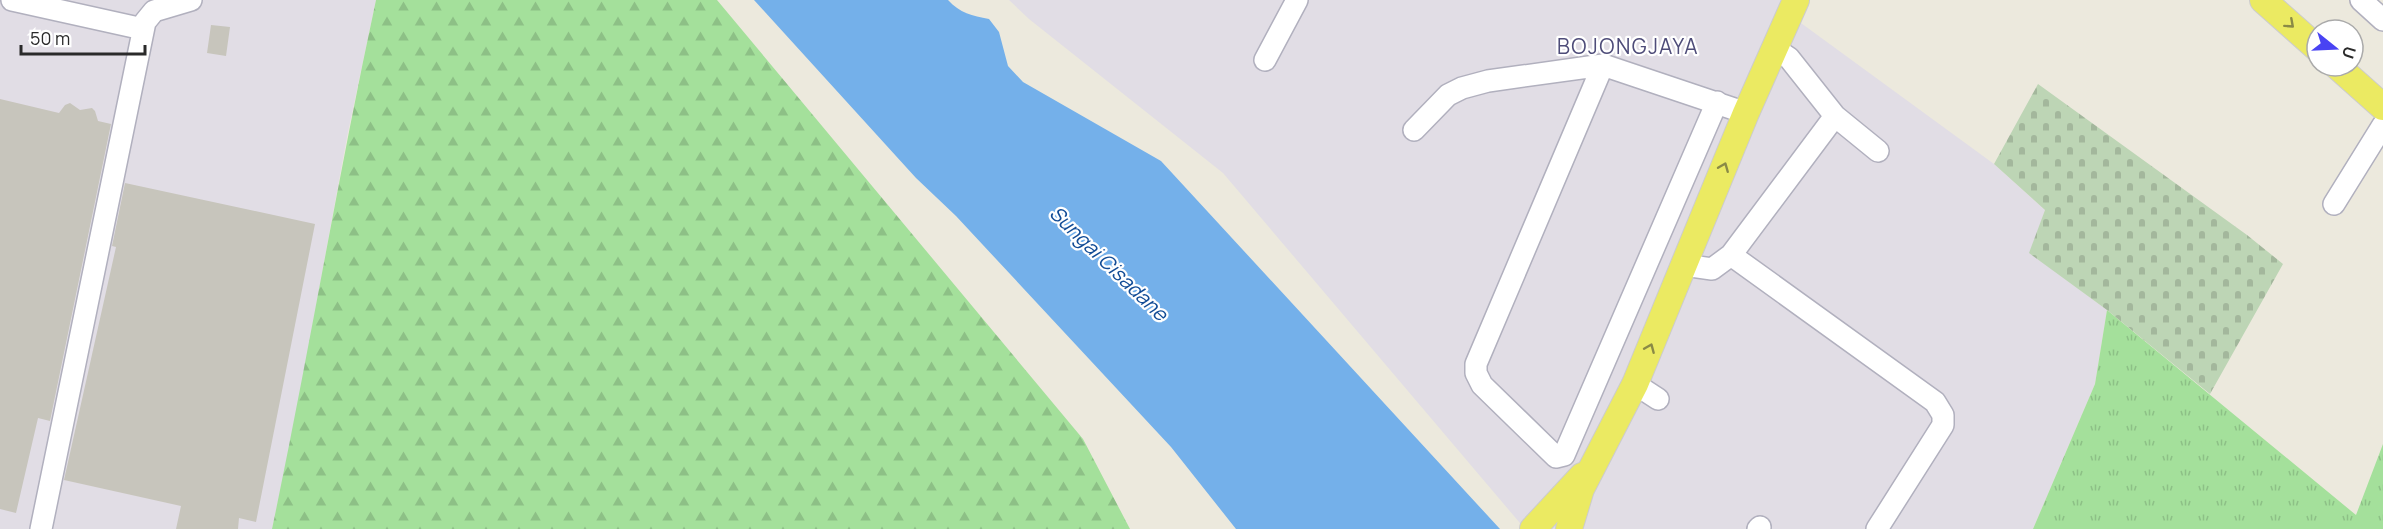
<svg xmlns="http://www.w3.org/2000/svg" width="2383" height="529" font-family="Manrope,sans-serif">
<defs>
<pattern id="grass-tufts" width="24" height="20" patternUnits="userSpaceOnUse" patternTransform="scale(1.5)"><rect width="24" height="20" fill="#a4e09b"/><path d="M3 7l-1-3M5 7V3M7 7l1-3M15 17l-1-3M17 17v-4M19 17l1-3" fill="none" stroke="#8dc086"/></pattern>
<pattern id="forest-firs" width="22" height="20" patternUnits="userSpaceOnUse" patternTransform="scale(1.5)"><rect width="22" height="20" fill="#a4e09b"/><path d="M5 1l3.5 6h-7zM16 11l3.5 6h-7z" fill="#8dc086"/></pattern>
<pattern id="cemetery-stones" width="16" height="16" patternUnits="userSpaceOnUse" patternTransform="scale(1.5)"><rect width="16" height="16" fill="#bdd5b5"/><path d="M2 7V4a2 2 0 0 1 4 0v3zM10 15v-3a2 2 0 0 1 4 0v3z" fill="#a3b79c"/></pattern>
</defs>
<rect width="100%" height="100%" fill="#ece9dd"/>
<path fill="#e1dde5" d="M0,0H376L347,137L293,432L272,529H0Z
M1009,0H1782L1779,7L1994,164L2045,210L2030,253L2107,310L2095,384L2033,529H1525L1223,173L1029,19Z"/>
<path fill="url(#grass-tufts)" d="M2107,310L2356,515L2383,444V529H2033L2095,384Z"/>
<path fill="url(#forest-firs)" d="M376,0H717L1083,439L1130,529H272C309,353 338,176 376,0Z"/>
<path fill="url(#cemetery-stones)" d="M2038,84L2247,235L2283,264L2210,394L2107,310L2029,253L2045,210L1994,164Z"/>
<path fill="#74b0ea" d="M754,0H948C960,13 972,16 989,19L999,32L1008,66L1023,82L1161,161L1500,529H1236L1171,447L956,216L916,178Z"/>
<path fill="#c7c5bc" d="M211,25L230,27L226,56L207,53Z
M0,99L59,113L65,105L70,103L80,110L92,108L95,111L98,121L111,124L50,421L38,418L16,513L0,509Z
M125,183L315,224L256,522L239,518L238,529H176L181,506L64,480L116,247L112,246Z"/>
<g fill="none" stroke-linecap="round" stroke-linejoin="round">
<g stroke="#b1b0be" stroke-width="24">
<path id="minor" d="M12,0L143,29
M2361,0L2383,20
M1265,60L1297,0
M1603,65L1476,364V373L1482,385L1556,457L1564,455L1717,102
M1835,116L1878,151
M1414,130L1448,95L1462,88L1488,81L1603,65L1746,113
M2334,204L2383,125
M1731,255L1835,116L1789,58L1774,48
M1684,265L1712,269L1731,255L1935,402L1943,415V425L1877,529
M1635,384L1658,399
M41,529L145,22L154,11L191,0
M1758,529L1760,527"/>
</g>
<g stroke="#ccc" stroke-width="28">
<path id="major" d="M2263,0L2317,48
M2337,66L2383,107
M1533,529L1582,476
M1569,529L1581,489L1635,384L1746,113L1796,0"/>
</g>
<use href="#minor" stroke="#fff" stroke-width="21"/>
<use href="#major" stroke="#ebea62" stroke-width="26"/>
</g>
<defs><path id="oneway-chevron" d="M-2-3.5L2.5 0L-2 3.5" fill="none" stroke-width="1.6" stroke-linecap="round" stroke-linejoin="round" transform="scale(1.5)"/></defs>
<g stroke="#8a8a46">
<use href="#oneway-chevron" transform="translate(2290 24) rotate(42)"/>
<use href="#oneway-chevron" transform="translate(1724 167) rotate(-68)"/>
<use href="#oneway-chevron" transform="translate(1650 348) rotate(-67)"/>
</g>
<g text-anchor="middle" dominant-baseline="central" stroke-width="4.5" stroke-linejoin="round" paint-order="stroke">
<g font-size="20" font-style="italic" fill="#124c96" stroke="#fff">
<text transform="translate(1109 263) rotate(44)">Sungai Cisadane</text>
</g>
<g font-size="21" letter-spacing="1.5" fill="#4e4c79" stroke="#fff">
<text x="1628" y="46">BOJONGJAYA</text>
</g>
</g>
<g transform="translate(2335 48) rotate(108)"><circle r="28" fill="#ffffff" stroke="#aaaaaa" stroke-width="1.5"/>
<path d="M0-4.5L10 22L0 15L-10 22Z" fill="#4943f3"/>
<text y="-9" font-size="16" font-weight="bold" text-anchor="middle" fill="#2a2a2a">U</text>
</g>
<path d="M21 45v9h124v-9" fill="none" stroke="#2a2a2a" stroke-width="3"/>
<text x="30" y="45" font-size="18" fill="#2a2a2a" stroke="#ffffff" stroke-width="4.5" paint-order="stroke">50 m</text>
</svg>
